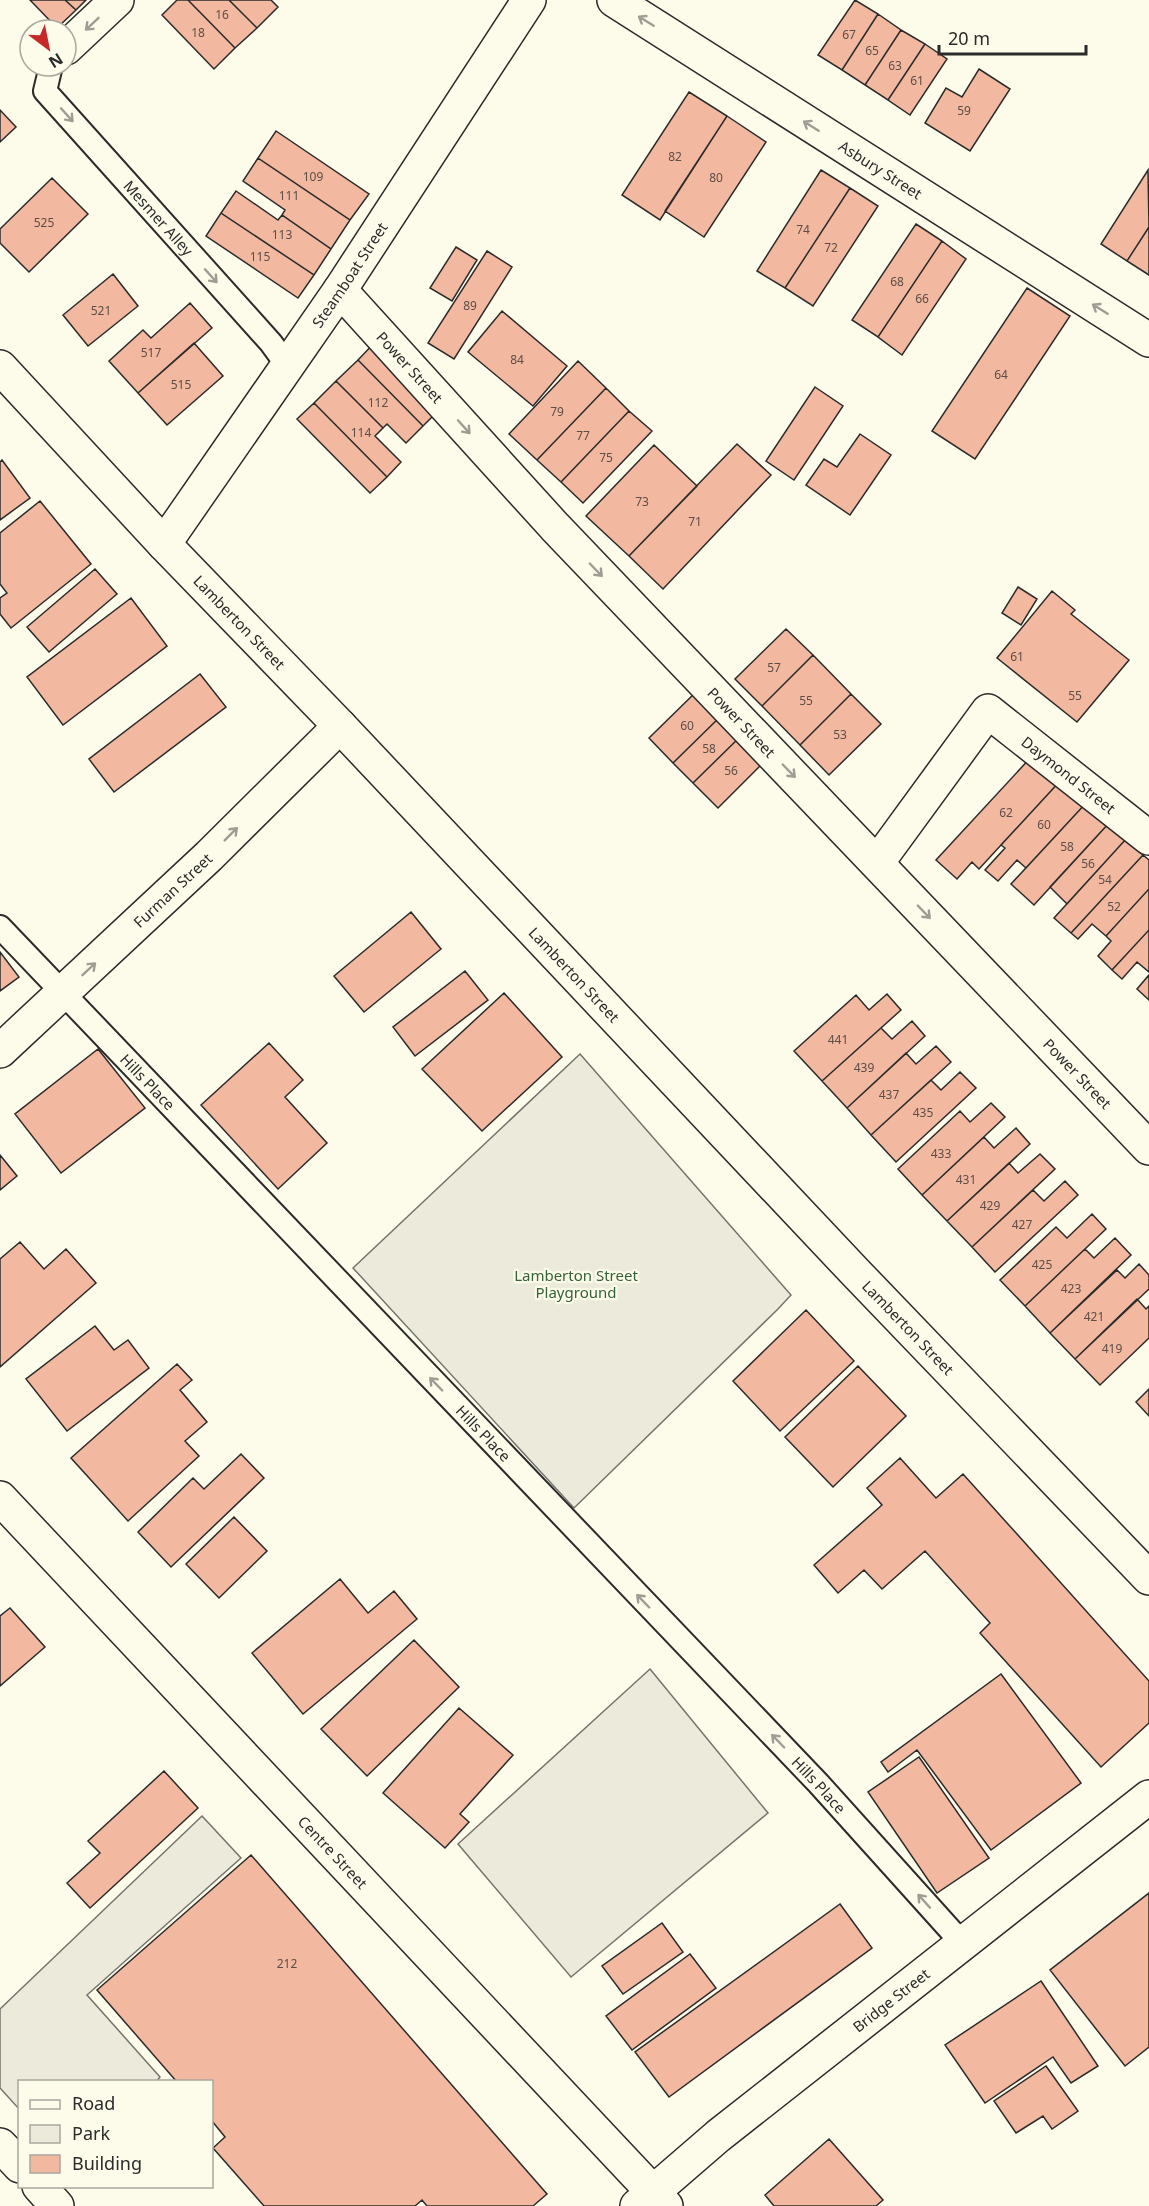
<svg xmlns="http://www.w3.org/2000/svg" width="1149" height="2206" font-family="'Noto Sans',sans-serif">
<rect width="100%" height="100%" fill="#fdfbea"/>
<path fill="#ecebdb" stroke="#74746e" stroke-width="1.5" d="M580,1054L791,1295L778,1309L574,1508L353,1268Z
M650,1669L768,1813L571,1977L458,1844Z"/>
<path fill="#eceadb" stroke="#74746e" stroke-width="1.5" d="M202,1816L241,1858L87,1995L160,2077L156,2082H20L19,2109L0,2088V2009Z"/>
<path fill="#f2b8a0" stroke="#2b2b2b" stroke-width="1.5" d="M30,0H65L76,10L57,28Z
M65,0H86L76,10Z
M177,0H188L235,48L214,69L162,15Z
M188,0H229L257,28L235,48Z
M229,0H271L278,7L257,28Z
M855,0L878,14L842,70L818,55Z
M878,14L901,30L865,85L842,70Z
M901,30L925,44L888,100L865,85Z
M925,44L947,59L910,115L888,100Z
M979,69L1010,89L970,151L925,123L946,88L962,97Z
M689,92L727,116L660,220L622,195Z
M0,110L16,127L0,142Z
M727,116L766,142L704,237L665,211Z
M276,131L369,194L350,220L258,158Z
M258,158L350,220L331,249L282,215L285,210L243,181Z
M821,170L850,188L785,288L757,271Z
M1148,170L1149,227L1127,261L1101,244Z
M52,178L88,214L29,272L0,243V229Z
M850,188L878,206L813,306L785,288Z
M236,191L278,220L282,215L331,249L314,275L221,213Z
M221,213L314,275L298,298L206,236Z
M916,224L942,241L878,337L852,320Z
M1149,227V275L1127,261Z
M942,241L966,259L902,355L878,337Z
M456,247L477,260L452,301L430,288Z
M487,251L512,267L454,359L428,343Z
M113,274L138,306L88,346L63,315Z
M1027,288L1070,316L975,459L932,431Z
M190,303L212,328L138,393L109,361L143,330L151,338Z
M502,311L567,366L533,406L468,352Z
M377,340L442,407L423,426L358,360Z
M194,343L223,376L167,425L138,393Z
M358,360L423,426L406,443L387,424L383,428L336,381Z
M578,361L606,388L537,460L509,434Z
M336,381L383,428L375,436L401,462L387,477L314,403Z
M815,387L843,406L794,480L766,461Z
M606,388L629,411L561,482L537,460Z
M314,403L387,477L370,493L297,419Z
M629,411L652,431L583,503L561,482Z
M860,434L891,455L850,515L806,485L824,459L837,467Z
M737,444L771,475L663,589L629,556Z
M654,445L697,486L629,556L586,516Z
M2,460L30,498L0,520V462Z
M40,501L91,564L11,628L0,614V598L7,593L0,584V533Z
M95,569L117,594L49,652L27,627Z
M1018,587L1037,599L1021,625L1002,613Z
M1052,591L1075,610L1071,614L1129,660L1077,722L997,658Z
M131,598L167,646L63,725L27,677Z
M786,629L813,655L762,706L735,679Z
M813,655L851,694L800,745L762,706Z
M200,674L226,707L114,792L89,759Z
M700,688L725,712L673,763L649,738Z
M851,694L881,724L829,775L800,745Z
M725,712L744,733L693,783L673,763Z
M744,733L769,757L718,808L693,783Z
M1033,755L1061,780L979,869L972,862L957,879L936,860Z
M1061,780L1086,803L1026,868L1017,860L998,881L985,870L1005,848L1001,845Z
M1086,803L1109,823L1034,905L1011,884Z
M1109,823L1126,839L1067,904L1050,887Z
M1126,839L1143,855L1071,933L1054,918Z
M1143,855L1149,860V889L1106,936L1092,924L1078,939L1071,933Z
M1149,889V930L1112,970L1098,956L1111,941L1106,936Z
M411,912L441,949L364,1012L334,976Z
M1149,930V972L1137,962L1122,979L1112,970Z
M0,952L19,977L0,991Z
M465,971L488,1000L415,1056L393,1027Z
M1149,975V1000L1137,989Z
M504,993L562,1057L482,1131L422,1069Z
M887,994L901,1010L822,1081L794,1051L856,995L869,1010Z
M912,1021L925,1036L847,1108L822,1081L881,1028L892,1039Z
M269,1043L303,1080L285,1097L327,1143L278,1189L201,1105Z
M936,1046L951,1062L871,1135L847,1108L906,1053L916,1064Z
M98,1049L145,1108L61,1173L15,1114Z
M960,1072L976,1088L896,1162L871,1135L931,1080L941,1090Z
M991,1103L1005,1117L922,1195L898,1169L960,1111L970,1122Z
M1016,1128L1030,1144L947,1221L922,1195L984,1137L994,1148Z
M1040,1154L1055,1169L972,1247L947,1221L1009,1163L1018,1173Z
M0,1155L17,1176L0,1190Z
M1065,1181L1078,1195L995,1272L972,1247L1033,1190L1044,1201Z
M1092,1214L1106,1229L1025,1306L1000,1280L1056,1227L1067,1238Z
M1115,1238L1131,1255L1050,1333L1025,1306L1085,1249L1094,1258Z
M20,1242L44,1269L66,1249L96,1283L0,1367V1259Z
M1139,1264L1149,1275V1289L1075,1359L1050,1333L1117,1270L1125,1278Z
M1137,1299L1146,1309L1149,1306V1338L1100,1385L1075,1359Z
M806,1310L854,1361L780,1431L733,1381Z
M95,1326L114,1350L128,1340L149,1368L67,1431L26,1379Z
M177,1364L192,1380L180,1390L207,1422L185,1441L199,1456L128,1521L71,1458Z
M858,1366L906,1416L833,1487L785,1437Z
M1149,1389V1416L1136,1402Z
M241,1454L264,1478L171,1567L138,1532L193,1478L204,1489Z
M900,1458L936,1498L963,1474L1149,1681V1723L1101,1767L980,1633L990,1623L925,1551L882,1589L864,1570L838,1593L814,1565L882,1505L867,1488Z
M234,1517L267,1551L219,1598L186,1564Z
M340,1579L368,1613L394,1591L417,1619L303,1714L252,1653Z
M10,1608L45,1647L0,1686V1616Z
M414,1640L459,1687L367,1776L321,1729Z
M1001,1674L1081,1783L991,1850L917,1750L888,1772L881,1762Z
M459,1708L513,1755L460,1814L469,1822L445,1848L383,1793Z
M919,1757L989,1858L937,1893L868,1792Z
M164,1771L198,1808L90,1908L67,1883L100,1853L88,1841Z
M251,1855L547,2194L533,2206H427L422,2200L415,2206H264L213,2148L225,2137L212,2121V2082H177L97,1990Z
M1149,1893V2047L1125,2066L1050,1970Z
M840,1904L872,1948L669,2097L635,2052Z
M662,1923L683,1952L623,1994L602,1966Z
M690,1954L716,1988L632,2050L606,2016Z
M1041,1981L1098,2066L1071,2083L1053,2057L985,2103L945,2045Z
M1046,2066L1078,2111L1052,2129L1043,2116L1016,2133L994,2101Z
M829,2139L883,2200L876,2206H774L765,2195Z"/>
<g fill="none" stroke-linecap="round" stroke-linejoin="round">
<g stroke="#2b2b2b" stroke-width="26">
<g id="lane">
<path id="s1" d="M51,66L45,91L271,343L287,365"/>
<path id="s2" d="M0,927L818,1783L963,1944"/>
</g>
</g>
<g stroke="#2b2b2b" stroke-width="36">
<g id="street">
<path id="s3" d="M614,0L1149,340"/>
<path d="M66,48L117,0"/>
<path id="s4" d="M340,290L555,527L1149,1148"/>
<path id="s5" d="M0,367L164,544L340,726L857,1274L1149,1578"/>
<path id="s6" d="M164,544L340,290L529,0"/>
<path id="s7" d="M877,863L988,711L1149,838"/>
<path id="s8" d="M0,1051L209,856L340,726"/>
<path d="M0,2145L20,2166"/>
<path d="M39,2186L57,2206"/>
</g>
</g>
<g stroke="#2b2b2b" stroke-width="36">
<g id="secondary">
<path id="s9" d="M0,1498L666,2206"/>
<path id="s10" d="M637,2206L718,2136L1149,1797"/>
</g>
</g>
<use href="#lane" stroke="#fdfbea" stroke-width="22"/>
<use href="#street" stroke="#fdfbea" stroke-width="33"/>
<use href="#secondary" stroke="#fdfbea" stroke-width="33"/>
</g>
<defs><path id="oneway-shaft" d="M-6 0H5M1.5-3L5.5 0L1.5 3" fill="none" stroke-width="1.6" stroke-linecap="round" stroke-linejoin="round" transform="scale(1.5)"/></defs>
<g stroke="#9e9d94">
<use href="#oneway-shaft" transform="translate(646 21) rotate(-148)"/>
<use href="#oneway-shaft" transform="translate(92 24) rotate(137)"/>
<use href="#oneway-shaft" transform="translate(67 115) rotate(48)"/>
<use href="#oneway-shaft" transform="translate(811 126) rotate(-148)"/>
<use href="#oneway-shaft" transform="translate(211 276) rotate(48)"/>
<use href="#oneway-shaft" transform="translate(1100 309) rotate(-148)"/>
<use href="#oneway-shaft" transform="translate(464 427) rotate(48)"/>
<use href="#oneway-shaft" transform="translate(596 570) rotate(46)"/>
<use href="#oneway-shaft" transform="translate(789 771) rotate(46)"/>
<use href="#oneway-shaft" transform="translate(231 834) rotate(-45)"/>
<use href="#oneway-shaft" transform="translate(924 912) rotate(46)"/>
<use href="#oneway-shaft" transform="translate(89 969) rotate(-43)"/>
<use href="#oneway-shaft" transform="translate(436 1384) rotate(-134)"/>
<use href="#oneway-shaft" transform="translate(643 1601) rotate(-134)"/>
<use href="#oneway-shaft" transform="translate(778 1741) rotate(-134)"/>
<use href="#oneway-shaft" transform="translate(924 1901) rotate(-132)"/>
</g>
<g text-anchor="middle" dominant-baseline="central" stroke-width="4.5" stroke-linejoin="round" paint-order="stroke">
<g font-size="12" fill="#5d4e48">
<text x="222" y="14">16</text>
<text x="198" y="32">18</text>
<text x="849" y="34">67</text>
<text x="872" y="50">65</text>
<text x="895" y="65">63</text>
<text x="917" y="80">61</text>
<text x="964" y="110">59</text>
<text x="675" y="156">82</text>
<text x="313" y="176">109</text>
<text x="716" y="177">80</text>
<text x="289" y="195">111</text>
<text x="44" y="222">525</text>
<text x="803" y="229">74</text>
<text x="282" y="234">113</text>
<text x="831" y="247">72</text>
<text x="260" y="256">115</text>
<text x="897" y="281">68</text>
<text x="922" y="298">66</text>
<text x="470" y="305">89</text>
<text x="101" y="310">521</text>
<text x="151" y="352">517</text>
<text x="517" y="359">84</text>
<text x="1001" y="374">64</text>
<text x="181" y="384">515</text>
<text x="378" y="402">112</text>
<text x="557" y="411">79</text>
<text x="361" y="432">114</text>
<text x="583" y="435">77</text>
<text x="606" y="457">75</text>
<text x="642" y="501">73</text>
<text x="695" y="521">71</text>
<text x="1017" y="656">61</text>
<text x="774" y="667">57</text>
<text x="1075" y="695">55</text>
<text x="806" y="700">55</text>
<text x="687" y="725">60</text>
<text x="840" y="734">53</text>
<text x="709" y="748">58</text>
<text x="731" y="770">56</text>
<text x="1006" y="812">62</text>
<text x="1044" y="824">60</text>
<text x="1067" y="846">58</text>
<text x="1088" y="863">56</text>
<text x="1105" y="879">54</text>
<text x="1114" y="906">52</text>
<text x="838" y="1039">441</text>
<text x="864" y="1067">439</text>
<text x="889" y="1094">437</text>
<text x="923" y="1112">435</text>
<text x="941" y="1153">433</text>
<text x="966" y="1179">431</text>
<text x="990" y="1205">429</text>
<text x="1022" y="1224">427</text>
<text x="1042" y="1264">425</text>
<text x="1071" y="1288">423</text>
<text x="1094" y="1316">421</text>
<text x="1112" y="1348">419</text>
<text x="287" y="1963">212</text>
</g>
<g font-size="15" fill="#2b2b2b" stroke="#fdfbea">
<text stroke="none"><textPath href="#s3" startOffset="316">Asbury Street</textPath></text>
<text stroke="none"><textPath href="#s1" startOffset="196">Mesmer Alley</textPath></text>
<text stroke="none"><textPath href="#s6" startOffset="327">Steamboat Street</textPath></text>
<text stroke="none"><textPath href="#s4" startOffset="104">Power Street</textPath></text>
<text stroke="none"><textPath href="#s5" startOffset="350">Lamberton Street</textPath></text>
<text stroke="none"><textPath href="#s4" startOffset="590">Power Street</textPath></text>
<text stroke="none"><textPath href="#s7" startOffset="291">Daymond Street</textPath></text>
<text stroke="none"><textPath href="#s8" startOffset="236">Furman Street</textPath></text>
<text stroke="none"><textPath href="#s5" startOffset="836">Lamberton Street</textPath></text>
<text stroke="none"><textPath href="#s4" startOffset="1076">Power Street</textPath></text>
<text stroke="none"><textPath href="#s2" startOffset="214">Hills Place</textPath></text>
<text stroke="none"><textPath href="#s5" startOffset="1322">Lamberton Street</textPath></text>
<text stroke="none"><textPath href="#s2" startOffset="700">Hills Place</textPath></text>
<text stroke="none"><textPath href="#s2" startOffset="1186">Hills Place</textPath></text>
<text stroke="none"><textPath href="#s9" startOffset="486">Centre Street</textPath></text>
<text stroke="none"><textPath href="#s10" startOffset="327">Bridge Street</textPath></text>
</g>
<g font-size="15" fill="#34623c" stroke="#fdfbea">
<text x="576" y="1275">Lamberton Street<tspan x="576" dy="17">Playground</tspan></text>
</g>
</g>
<rect x="18" y="2080" width="195" height="108" fill="#fdfbea" stroke="#a9a89e" stroke-width="1.5"/>
<rect x="30" y="2100" width="30" height="9" fill="#fdfbea" stroke="#a9a89e" stroke-width="1.5"/>
<text x="72" y="2110" font-size="18" fill="#2b2b2b">Road</text>
<rect x="30" y="2125" width="30" height="18" fill="#ecebdb" stroke="#a9a89e" stroke-width="1.5"/>
<text x="72" y="2140" font-size="18" fill="#2b2b2b">Park</text>
<rect x="30" y="2155" width="30" height="18" fill="#f2b8a0" stroke="#a9a89e" stroke-width="1.5"/>
<text x="72" y="2170" font-size="18" fill="#2b2b2b">Building</text>
<g transform="translate(48 48) rotate(148)"><circle r="28" fill="#fdfbea" stroke="#a9a89e" stroke-width="1.5"/>
<path d="M0-4.5L10 22L0 15L-10 22Z" fill="#c62828"/>
<text y="-9" font-size="16" font-weight="bold" text-anchor="middle" fill="#2b2b2b">N</text>
</g>
<path d="M939 45v9h147v-9" fill="none" stroke="#2b2b2b" stroke-width="3"/>
<text x="948" y="45" font-size="18" fill="#2b2b2b" stroke="#fdfbea" stroke-width="4.5" paint-order="stroke">20 m</text>
</svg>
